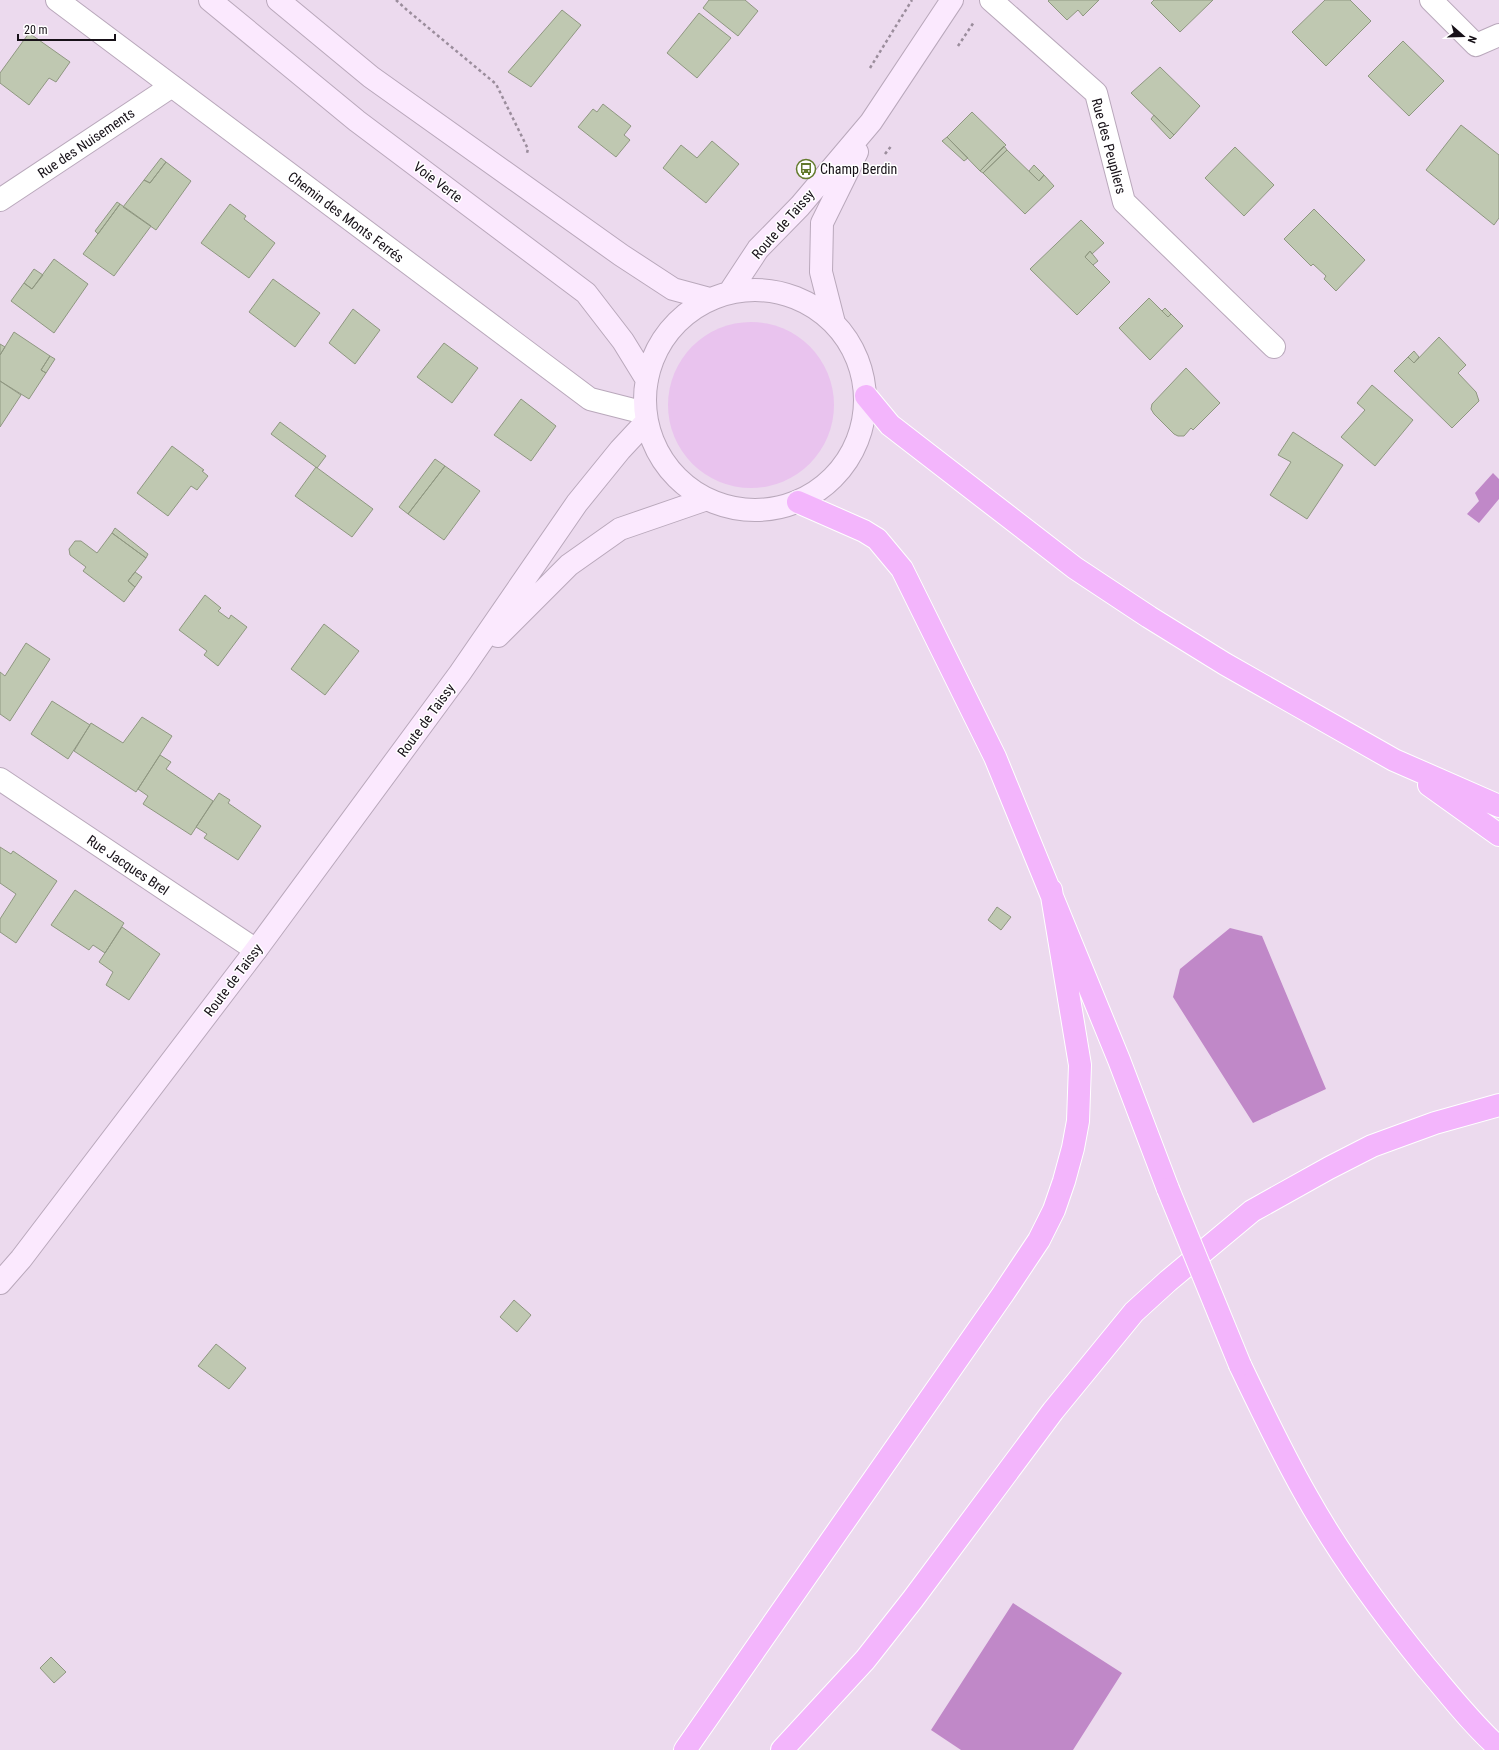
<svg xmlns="http://www.w3.org/2000/svg" width="1499" height="1750" font-family="'Roboto Condensed',sans-serif">
<rect width="100%" height="100%" fill="#ecdaee"/>
<path fill="#e9c3ee" d="M668 405a83 83 0 1 1 166 0a83 83 0 1 1-166 0Z"/>
<path fill="#c088c8" d="M1493,473L1499,479V499L1479,523L1467,514L1479,501L1475,493Z
M1230,928L1262,936L1326,1089L1253,1123L1173,997L1180,969Z
M1013,1603L1122,1673L1073,1750H961L931,1730Z"/>
<path fill="#bfc8b1" stroke="#8f9781" d="M709,0H745L758,11L738,36L703,8Z
M1049,0H1099L1083,16L1078,10L1067,20L1048,1Z
M1154,0H1213L1180,32L1151,3Z
M1325,0H1350L1371,21L1326,66L1292,32Z
M562,10L581,25L531,87L508,72Z
M699,13L731,38L697,78L667,53Z
M29,33L70,62L56,82L49,78L29,105L0,83V73Z
M1403,41L1444,81L1409,116L1368,76Z
M1160,67L1200,106L1174,135L1131,93Z
M603,104L631,126L624,135L630,140L616,157L578,127L593,109L597,112Z
M972,112L1006,145L980,171L947,137Z
M1154,115L1174,135L1170,139L1151,119Z
M1461,125L1499,155V218L1494,225L1426,170Z
M947,137L968,158L964,161L942,141Z
M712,141L739,164L706,203L663,168L681,145L697,158Z
M1004,146L1007,150L983,173L980,171Z
M1235,147L1274,185L1244,216L1205,178Z
M1007,150L1039,181L1044,175L1054,186L1025,214L983,173Z
M161,158L166,162L150,183L144,180Z
M166,162L191,181L156,230L123,207L144,180L150,183Z
M1034,165L1044,175L1039,181L1029,171Z
M117,202L120,204L98,234L95,231Z
M120,204L151,226L114,276L83,254Z
M230,204L246,216L244,219L275,243L249,278L201,243Z
M1314,209L1365,260L1336,291L1324,279L1326,276L1313,264L1311,266L1284,239Z
M1081,220L1104,243L1092,254L1090,251L1085,257L1110,282L1077,315L1030,269Z
M1090,251L1098,261L1093,265L1085,257Z
M54,259L88,284L54,333L11,301L24,283L32,289Z
M34,269L43,275L32,289L24,283Z
M273,279L320,313L295,347L249,312Z
M1149,298L1168,317L1171,314L1183,326L1150,360L1119,328Z
M1165,308L1171,314L1168,317L1162,311Z
M353,309L380,330L355,364L329,343Z
M14,332L50,356L41,370L46,373L29,399L0,381V355Z
M1439,337L1466,365L1458,373L1476,392L1479,401L1452,428L1394,371L1408,357L1414,363Z
M444,343L478,368L452,403L417,377Z
M0,344L5,347L0,355Z
M1414,351L1419,357L1414,363L1408,357Z
M50,356L55,359L46,373L41,370Z
M1186,368L1220,403L1193,430L1191,428L1184,436H1178L1174,434L1154,414L1151,409L1152,404Z
M0,381L21,395L0,427Z
M1372,385L1413,420L1375,466L1341,437L1365,410L1357,403Z
M521,399L556,426L531,461L494,435Z
M280,422L326,456L317,468L271,434Z
M1293,432L1343,465L1307,519L1270,495L1291,462L1278,455Z
M172,446L204,470L202,471L208,476L197,490L191,486L168,516L137,493Z
M435,459L445,466L408,514L399,507Z
M445,466L480,491L444,540L408,514Z
M316,467L373,509L352,537L295,496Z
M115,528L148,554L146,558L112,533Z
M112,533L146,558L128,581L135,587L124,602L83,571L86,567L70,555L69,549L75,541H81L97,553Z
M135,572L142,577L135,587L128,581Z
M205,595L221,608L218,611L229,619L231,615L247,627L218,666L204,655L207,651L179,630Z
M324,624L359,651L325,695L291,669Z
M26,643L50,659L10,721L0,714V672L5,676Z
M52,701L90,725L68,759L31,734Z
M142,717L172,736L136,792L74,751L91,723L123,743Z
M160,755L171,762L166,769L213,801L191,835L143,804L148,796L138,789Z
M219,793L230,800L228,803L261,826L238,860L204,838L207,834L196,827Z
M0,847L11,854L13,851L57,881L16,943L0,932V919L16,894L0,883Z
M75,890L124,923L105,953L93,945L89,950L51,925Z
M997,907L1011,917L1001,930L988,920Z
M122,927L160,954L129,1000L106,985L113,972L99,962Z
M514,1300L531,1315L517,1332L500,1317Z
M216,1344L246,1368L229,1389L198,1366Z
M51,1657L66,1672L54,1683L40,1668Z"/>
<g fill="none" stroke-linecap="round" stroke-linejoin="round">
<g stroke="#b9a8bb" stroke-width="24">
<path id="street" d="M57,0L590,399L645,413
M991,0L1096,93L1124,202L1274,347
M1431,0L1476,45L1499,35
M0,200L172,86
M0,779L256,950"/>
</g>
<g stroke="#b9a8bb" stroke-width="24">
<path id="secondary" d="M210,0L357,121L586,293L623,341L647,380
M278,0L371,77L621,255L673,289L710,299
M645 400a110 110 0 1 1 220 0a110 110 0 1 1-220 0Z
M729,293L758,249L800,206L871,122L952,0
M834,323L821,272L822,223L857,152
M498,636L569,565L620,529L707,499
M0,1283L21,1259L256,950L460,673L577,503L620,450L647,421"/>
</g>
<g stroke="#fff" stroke-width="24">
<path id="highway" d="M866,396L890,425L1075,568L1149,617L1225,664L1394,760L1499,806
M798,502L864,531L877,539L902,569L995,757L1119,1060L1168,1189
M1429,785L1499,835
M1240,1365C1261,1409 1282,1453 1306,1495C1340,1556 1382,1613 1426,1667C1449,1694 1472,1724 1499,1748
M685,1750L1003,1294L1039,1240L1054,1210L1064,1181L1073,1148L1078,1121L1080,1065L1051,890
M782,1750L865,1660L913,1599L1053,1411L1134,1312L1168,1281L1252,1211L1329,1168L1372,1146L1435,1123L1499,1105"/>
</g>
<path stroke="#9b8d9c" stroke-width="2.5" stroke-dasharray="3 3" stroke-linecap="butt" d="M396,0L407,10L496,84L528,149L527,153
M958,46L974,22
M870,68L912,0
M885,154L892,145"/>
<use href="#street" stroke="#fff" stroke-width="22"/>
<use href="#secondary" stroke="#fbe9fe" stroke-width="22"/>
<use href="#highway" stroke="#f3b5fc" stroke-width="22"/>
<g stroke="#fff" stroke-width="24" stroke-linecap="butt">
<path id="highway-bridge" d="M1168,1189L1240,1365"/>
</g>
<use href="#highway-bridge" stroke="#f3b5fc" stroke-width="22"/>
</g>
<defs>
<g id="bus-ring" transform="scale(1)"><circle r="9.5" fill="#fff" stroke="#637a2c" stroke-width="1.5"/><path d="M-5-6H5V4H4V6H2V4H-2V6H-4V4H-5ZM-3.5-4V0h7V-4ZM-3.5 1.2v1.5H-2V1.2ZM2 1.2v1.5H3.5V1.2Z" fill="#637a2c"/></g>
</defs>
<g fill-rule="evenodd">
<use href="#bus-ring" x="806" y="169"/>
</g>
<g text-anchor="middle" dominant-baseline="central" stroke-width="3" stroke-linejoin="round" paint-order="stroke">
<g font-size="14" fill="#171118" stroke="#fff">
<text transform="translate(86 143) rotate(-34)">Rue des Nuisements</text>
<text transform="translate(1109 146) rotate(75)">Rue des Peupliers</text>
<text transform="translate(438 182) rotate(37)">Voie Verte</text>
<text transform="translate(346 217) rotate(37)">Chemin des Monts Ferrés</text>
<text transform="translate(783 224) rotate(-49)">Route de Taissy</text>
<text transform="translate(426 720) rotate(-54)">Route de Taissy</text>
<text transform="translate(128 865) rotate(34)">Rue Jacques Brel</text>
<text transform="translate(233 980) rotate(-53)">Route de Taissy</text>
</g>
<g font-size="14" fill="#171118" stroke="#fff" text-anchor="start">
<text x="820" y="169">Champ Berdin</text>
</g>
</g>
<g transform="translate(1463 36) rotate(110)" stroke="#ffffff" stroke-width="3" paint-order="stroke">
<path d="M0-3L7 15L0 10L-7 15Z" fill="#171118"/>
<text y="-6" font-size="11" font-weight="bold" text-anchor="middle" fill="#171118">N</text>
</g>
<path d="M18 34v6h97v-6" fill="none" stroke="#171118" stroke-width="2"/>
<text x="24" y="34" font-size="12" fill="#171118" stroke="#ffffff" stroke-width="3" paint-order="stroke">20 m</text>
</svg>
